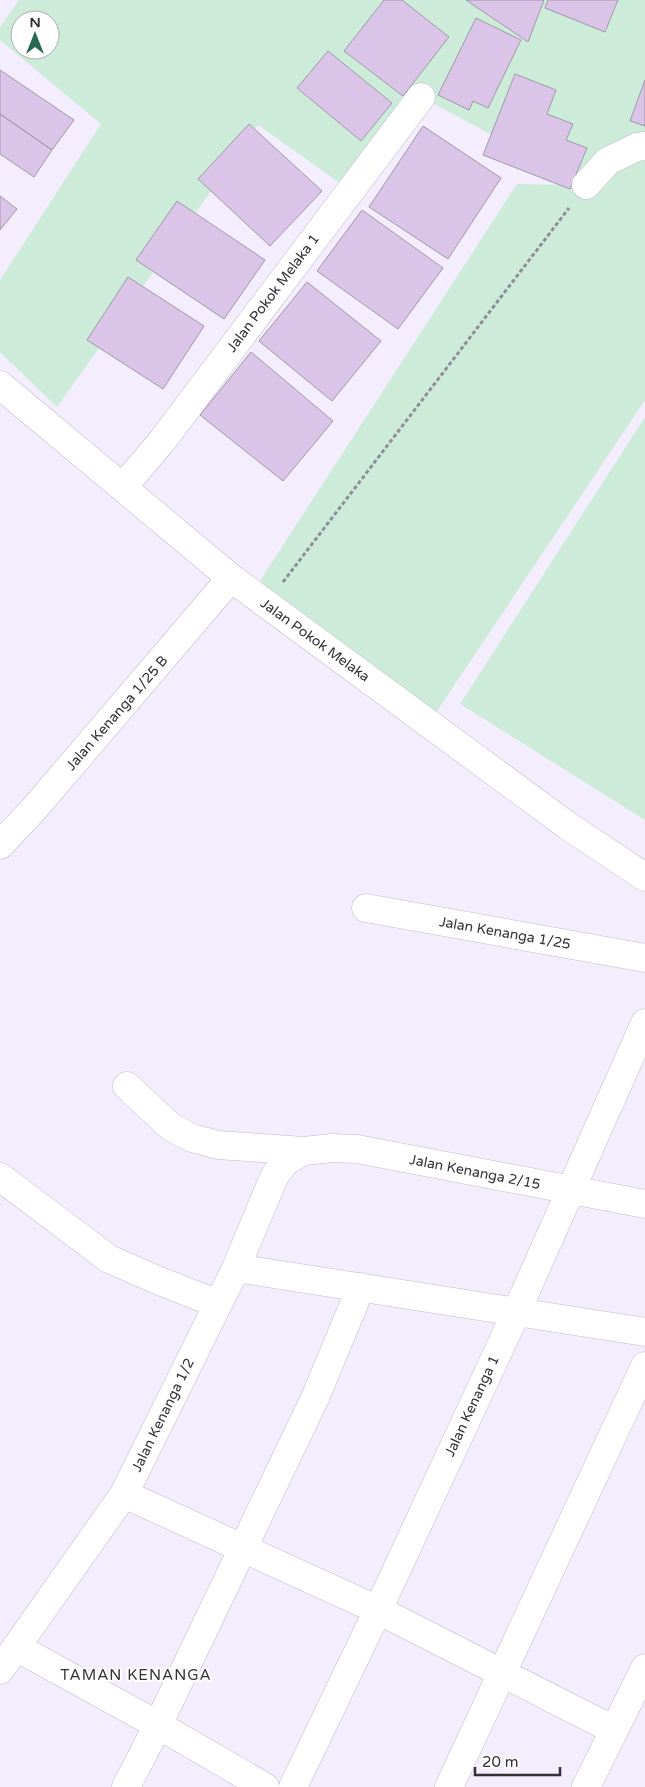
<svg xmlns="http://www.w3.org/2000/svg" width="645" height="1787" font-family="'Varela Round',sans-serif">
<rect width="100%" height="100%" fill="#f4edfd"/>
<path fill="#ccecd9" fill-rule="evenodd" d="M19,0H645V400L429,723L252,593L517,184L585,185L421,97L340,183L258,125L57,407L0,352V280L101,124L0,40V27ZM20,20H50V50H20Z
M645,417V820L460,704Z"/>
<path fill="#dac4e7" stroke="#a098a6" d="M384,0H402L449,37L403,96L344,51Z
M466,0H544L528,42Z
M548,0H618L605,32L545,8Z
M476,18L521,40L488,108L473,101L469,110L438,95Z
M328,51L392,103L361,141L297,88Z
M0,70L74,120L52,150L0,114Z
M515,74L556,90L547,114L573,124L566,140L587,148L570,189L483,155Z
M645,80V126L630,121Z
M0,114L52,150L34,177L0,154Z
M249,124L322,191L270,246L198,179Z
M423,126L501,178L448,259L369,207Z
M0,196L17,209L0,230Z
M177,201L265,260L224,319L136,260Z
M362,210L443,268L398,329L317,271Z
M128,277L204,326L163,389L87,340Z
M307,282L381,341L332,401L259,341Z
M251,352L333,421L283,481L200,415Z"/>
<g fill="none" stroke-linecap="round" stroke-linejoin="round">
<g stroke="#c0bac9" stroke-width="29">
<path id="minor" d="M586,185L608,161L637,147L645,146
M0,385L231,578L568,826L645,877
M123,487L162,441L421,97
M0,845L34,809L231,578
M366,908L645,958
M127,1086L171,1127L192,1138L218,1145L304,1151L332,1148L357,1149L645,1204
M0,1177L109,1259L157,1280L218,1304
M236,1268L645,1332
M124,1494L378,1610L614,1730
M16,1647L158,1725L265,1787
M0,1670L124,1494L236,1268L274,1177L285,1162L304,1151
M126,1787L158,1725L315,1398L361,1287
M293,1787L378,1610L516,1313L645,1023
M449,1787L645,1366
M586,1787L645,1668"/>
</g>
<path stroke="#918c97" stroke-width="3" stroke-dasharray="4 2.5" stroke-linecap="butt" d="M283,582L569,208"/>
<use href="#minor" stroke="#fff" stroke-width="28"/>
</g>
<g text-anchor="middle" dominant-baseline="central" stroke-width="4" stroke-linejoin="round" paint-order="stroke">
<g font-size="14" fill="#333036" stroke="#fefefe">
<text transform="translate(273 293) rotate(-53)">Jalan Pokok Melaka 1</text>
<text transform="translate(315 640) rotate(36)">Jalan Pokok Melaka</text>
<text transform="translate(117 713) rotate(-49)">Jalan Kenanga 1/25 B</text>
<text transform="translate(505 933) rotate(10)">Jalan Kenanga 1/25</text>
<text transform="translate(475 1172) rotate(11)">Jalan Kenanga 2/15</text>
<text transform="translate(472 1406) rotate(-65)">Jalan Kenanga 1</text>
<text transform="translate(163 1415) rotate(-64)">Jalan Kenanga 1/2</text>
</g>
<g font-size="15" letter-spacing="1" fill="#333036" stroke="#fefefe">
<text x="136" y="1675">TAMAN KENANGA</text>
</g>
</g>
<g transform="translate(35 35)"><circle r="24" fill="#fefefe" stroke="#adacae"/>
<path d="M0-4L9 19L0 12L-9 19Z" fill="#286855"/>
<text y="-8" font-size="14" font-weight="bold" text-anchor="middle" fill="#333036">N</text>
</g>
<path d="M475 1767v8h85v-8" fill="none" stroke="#333036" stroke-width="2.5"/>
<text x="482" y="1767" font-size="15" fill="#333036" stroke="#fefefe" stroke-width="4" paint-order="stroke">20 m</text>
</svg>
